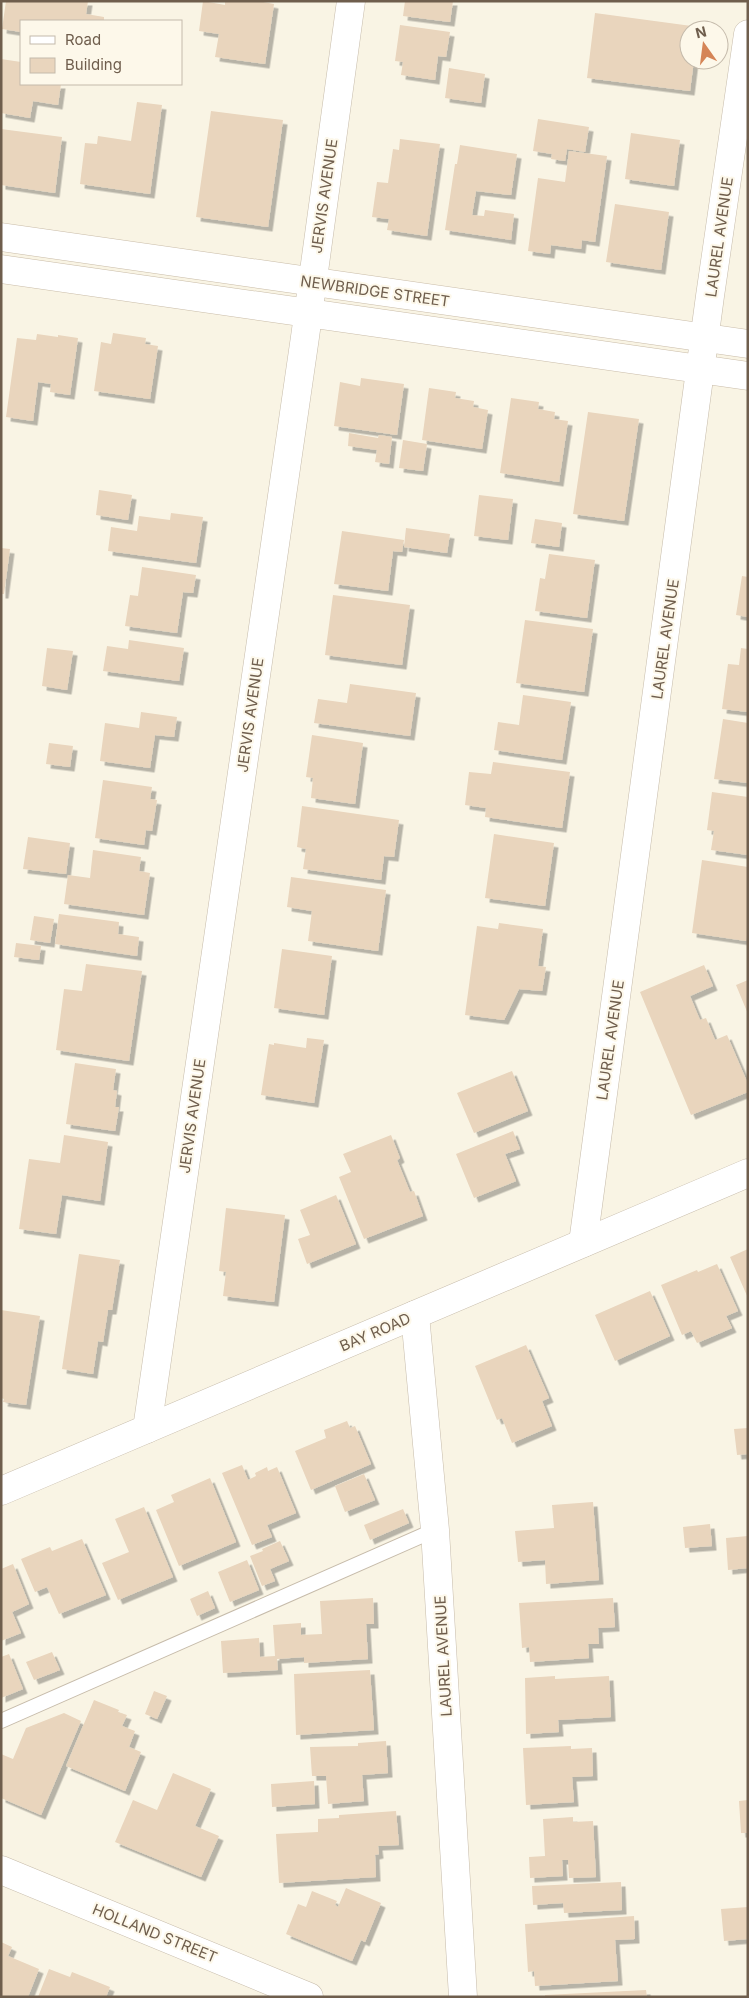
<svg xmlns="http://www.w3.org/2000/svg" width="749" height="1998" font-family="Inter,sans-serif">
<defs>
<filter id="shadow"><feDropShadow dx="4.5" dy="4.5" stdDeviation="0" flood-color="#0004"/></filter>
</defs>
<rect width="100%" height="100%" fill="#f9f4e4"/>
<path fill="#e9d5bd" filter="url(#shadow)" d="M6,1H88L86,14L104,17V21H21V32L2,29Z
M203,1L225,5V1H258L274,4L265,64L215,57L219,34L199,31Z
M405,1H453L450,22L403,16Z
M595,13L699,27L698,30H689V60H694L690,91L587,78Z
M400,25L450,32L446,57L438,56L435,80L401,75L403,62L395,61Z
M1,59L21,62V84H61L58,105L33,101L30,118L1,113Z
M449,68L485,74L481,103L445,98Z
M137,102L162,105L150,194L80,184L85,143L97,144L98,136L131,141Z
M211,111L283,120L268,227L196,217Z
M538,119L589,127L585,152L567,149L565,161L551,159L552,154L533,151Z
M1,129L62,137L55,193L1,185Z
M631,133L680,140L674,186L625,179Z
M400,139L440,144L427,236L387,230L389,219L372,217L377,182L388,183L393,149L399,150Z
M460,145L517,154L511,195L476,191L472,215L484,216L485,210L514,214L511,240L445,230L455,164H457Z
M569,151L607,156L595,242L582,240L581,249L551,245L550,254L528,251L538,178L565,182Z
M615,204L669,212L661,270L606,262Z
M113,333L146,338L145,344L158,346L150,399L94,391L101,342L111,344Z
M37,334L58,337V335L78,338L70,395L50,392L51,384L38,382L33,421L6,417L17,338L36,340Z
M361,378L404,384L397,435L334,426L340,382L360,386Z
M429,388L456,392L455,398L474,401L473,407L488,410L482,449L422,440Z
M511,398L539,402L538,409L555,412L554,419L568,421L559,482L500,473Z
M588,412L639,419L624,521L573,514Z
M349,433L378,438L379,435L392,437L389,464L375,462L377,450L348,446Z
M403,440L427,444L423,471L399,468Z
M99,490L132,495L128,520L96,515Z
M479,495L513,499L508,540L474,536Z
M171,513L203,517L196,563L108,551L111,527L137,531L139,516L170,520Z
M535,519L562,523L559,547L531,543Z
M406,528L450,534L447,553L404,547Z
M342,531L404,540L402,552L393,551L388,591L334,584Z
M1,548L10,549L4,594H1Z
M549,554L595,560L587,618L535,611L540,578L545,579Z
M142,567L196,575L193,593L183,592L177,633L125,626L130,595L138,596Z
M742,576L748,577V617L736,615Z
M333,595L410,605L402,665L325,655Z
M525,620L593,629L584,692L516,683Z
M129,640L184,648L179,681L103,671L107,646L128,649Z
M47,648L73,651L67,690L42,686Z
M741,648L748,649V712L722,709L728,664L739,665Z
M350,684L416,693L410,736L314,723L318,699L347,703Z
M523,695L571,702L562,760L494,750L498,722L519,725Z
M141,712L177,717L174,737L155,735L150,768L100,761L105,723L139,728Z
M723,719L748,723V783L714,779Z
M312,735L363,743L355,804L311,798L313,778L306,777Z
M49,743L73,746L70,767L46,764Z
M493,762L570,772L562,828L485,817L486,808L465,805L469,772L491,774Z
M103,780L152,787L150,799L157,800L152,831L146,830L144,845L95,838Z
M712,792L748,797V855L711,850L714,831L707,830Z
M302,806L399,820L394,857L384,856L381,880L303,869L306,849L297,847Z
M494,834L554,843L545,906L485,898Z
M28,837L70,843L66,874L23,869Z
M93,850L141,857L139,871L150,873L144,915L64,904L68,875L90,878Z
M702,860L748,867V930L746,941L692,933Z
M291,877L386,890L378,951L308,941L312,911L287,907Z
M59,914L119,922L118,934L139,937L137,956L55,944Z
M34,916L54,919L50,943L30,940Z
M499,923L543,929L538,966L546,967L542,991L519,989L504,1020L465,1015L477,926L498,929Z
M16,943L41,946L39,960L14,957Z
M282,949L332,956L324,1015L274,1008Z
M86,964L142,971L129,1061L56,1050L64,989L82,991Z
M704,965L713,986L690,996L700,1020L706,1018L715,1040L727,1035L748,1084V1092L691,1115L640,992Z
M748,980V1014L736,985Z
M307,1038L324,1040L314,1103L261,1095L269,1044L274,1045V1043L306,1048Z
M75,1063L116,1069L113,1090L117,1091L115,1107H119L115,1131L66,1124Z
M512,1071L528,1111L474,1133L457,1093Z
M513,1131L520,1149L505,1154L516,1181L474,1198L456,1154Z
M64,1135L108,1142L100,1201L62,1195L56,1234L19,1229L29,1159L60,1163Z
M391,1135L400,1158L397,1160L410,1192L414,1191L423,1216L364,1239L339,1177L351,1172L343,1154Z
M336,1195L356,1244L307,1264L298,1239L310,1235L300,1210Z
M226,1208L285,1215L274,1302L223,1296L226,1272L219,1271Z
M748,1249V1298L730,1257Z
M79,1254L120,1260L112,1310H108L103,1342L98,1341L93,1374L62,1369Z
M717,1264L738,1311L726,1316L732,1328L697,1343L691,1331L682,1335L661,1285L697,1270L698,1272Z
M650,1291L670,1336L615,1361L595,1315Z
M1,1310L40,1316L26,1405L3,1402L4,1399L1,1398Z
M526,1345L549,1398L542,1401L552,1426L512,1443L502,1418L497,1420L475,1366Z
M347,1421L350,1428L355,1426L371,1464L311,1490L295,1451L326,1438L324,1430Z
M748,1428V1454L737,1455L734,1429Z
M242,1465L248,1480L256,1476L255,1473L267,1467L268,1471L277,1467L296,1513L267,1525L272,1537L252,1545L222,1473Z
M364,1474L375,1500L345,1512L335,1486Z
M210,1478L236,1542L179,1566L156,1510L174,1502L171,1495Z
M593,1502L599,1580L546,1584L545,1560L518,1562L515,1531L554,1528L552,1505Z
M144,1507L173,1577L118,1600L102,1563L129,1552L115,1519Z
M403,1509L409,1523L370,1540L364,1525Z
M710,1524L712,1546L685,1548L683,1527Z
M748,1536V1568L728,1570L726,1538Z
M82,1539L106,1595L59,1614L47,1587L35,1592L21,1559L50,1547L52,1551Z
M280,1541L289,1561L270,1569L275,1581L262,1586L250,1556L263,1551L262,1549Z
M247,1560L259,1590L230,1602L218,1572Z
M13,1564L29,1604L12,1612L21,1633L1,1641V1569Z
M208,1591L215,1608L197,1616L190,1599Z
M373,1598L374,1624H366L368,1659L304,1663V1657L277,1659L278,1670L223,1673L221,1641L259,1638L260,1657L275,1656L273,1625L301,1623V1635L322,1634L320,1601Z
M613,1598L615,1627L598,1628L599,1644H588L589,1658L530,1662L529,1647L522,1648L519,1603Z
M52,1652L60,1670L34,1680L26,1662Z
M9,1654L23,1689L1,1698V1657Z
M370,1670L374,1730L296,1735L294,1674Z
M555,1676V1679L609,1676L611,1717L558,1720L559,1732L526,1734L525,1678Z
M154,1691L167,1696L157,1719L145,1714Z
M94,1700L119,1710L118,1712L127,1715L122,1726L135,1731L129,1747L141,1752L125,1791L66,1766Z
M64,1713L81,1721L41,1815L1,1798V1754L13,1759L26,1728Z
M386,1741L388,1773L362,1775L364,1801L328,1804L326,1776H312L310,1747L358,1746V1743Z
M571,1746V1749L592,1748L593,1776L572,1777L574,1802L526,1805L523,1748Z
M173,1773L211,1789L195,1826L219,1836L201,1877L115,1842L133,1800L157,1810Z
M314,1781L315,1804L272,1807L271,1784Z
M748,1800V1833H741L739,1801Z
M396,1811L399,1845L378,1846L379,1854L375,1855L376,1877L279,1883L276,1834L318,1832V1819L339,1818V1815Z
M573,1817V1822L593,1821L596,1877L569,1878L568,1860H562L563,1876L530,1878L529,1857L545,1856L543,1819Z
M621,1882L622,1910L564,1913L563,1903L533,1905L532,1886Z
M346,1888L381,1903L365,1942L361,1940L352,1961L286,1934L298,1904L306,1907L312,1891L337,1901L335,1905L338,1907Z
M748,1907V1939L724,1941L721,1909Z
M634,1916L635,1939L615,1940L618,1981L535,1986L534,1971L528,1972L525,1924Z
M1,1942L12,1947L8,1956L39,1969L28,1997H1Z
M49,1969L70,1977L72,1972L110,1987L106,1997H38Z
M646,1990L647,1997H545V1995Z"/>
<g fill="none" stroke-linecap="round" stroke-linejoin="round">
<g stroke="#c6bbaa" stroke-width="16">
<path id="service" d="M1,1721L435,1530"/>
</g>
<g stroke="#c6bbaa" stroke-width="29">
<path id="minor" d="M583,1243L710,296L748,34
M415,1315L435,1530L463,1997
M147,1429L305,337L351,1
M1,1870L309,1997"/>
</g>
<g stroke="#c6bbaa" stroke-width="29">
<path id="tertiary" d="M1,1491L748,1173"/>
</g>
<g stroke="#c9bca8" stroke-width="29">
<path id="secondary" d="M1,237L748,344
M1,269L748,376"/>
</g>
<use href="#service" stroke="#fff" stroke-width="14"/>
<use href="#minor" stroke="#fff" stroke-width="28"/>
<use href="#tertiary" stroke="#fff" stroke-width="28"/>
<use href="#secondary" stroke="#fff" stroke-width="28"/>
</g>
<g text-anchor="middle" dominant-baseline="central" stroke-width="4" stroke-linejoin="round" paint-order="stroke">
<g font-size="15" fill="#6f5e4d" stroke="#fdf8ea">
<text transform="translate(324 196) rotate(-82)">JERVIS AVENUE</text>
<text transform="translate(719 237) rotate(-82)">LAUREL AVENUE</text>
<text transform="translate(375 291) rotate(8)">NEWBRIDGE STREET</text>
<text transform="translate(665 639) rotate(-82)">LAUREL AVENUE</text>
<text transform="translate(250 715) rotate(-82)">JERVIS AVENUE</text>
<text transform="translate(610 1040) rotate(-82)">LAUREL AVENUE</text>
<text transform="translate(192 1116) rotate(-82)">JERVIS AVENUE</text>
<text transform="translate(375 1332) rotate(-23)">BAY ROAD</text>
<text transform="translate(443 1656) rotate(-93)">LAUREL AVENUE</text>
<text transform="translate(155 1933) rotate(22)">HOLLAND STREET</text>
</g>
</g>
<rect width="749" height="1998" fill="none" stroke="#6f5e4d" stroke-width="5"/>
<rect x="20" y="20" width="162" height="65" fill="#fdf8ea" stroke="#c4baab"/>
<rect x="30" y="36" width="25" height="8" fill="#ffffff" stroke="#c4baab"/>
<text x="65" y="45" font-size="15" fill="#6f5e4d">Road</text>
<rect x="30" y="58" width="25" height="15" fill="#e9d5bd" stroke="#c4baab"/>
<text x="65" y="70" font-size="15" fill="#6f5e4d">Building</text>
<g transform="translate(704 45) rotate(346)"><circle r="24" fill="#fdf8ea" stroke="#c4baab"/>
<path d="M0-4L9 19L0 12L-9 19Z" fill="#d58557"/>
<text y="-8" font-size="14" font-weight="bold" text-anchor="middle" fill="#6f5e4d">N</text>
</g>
</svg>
